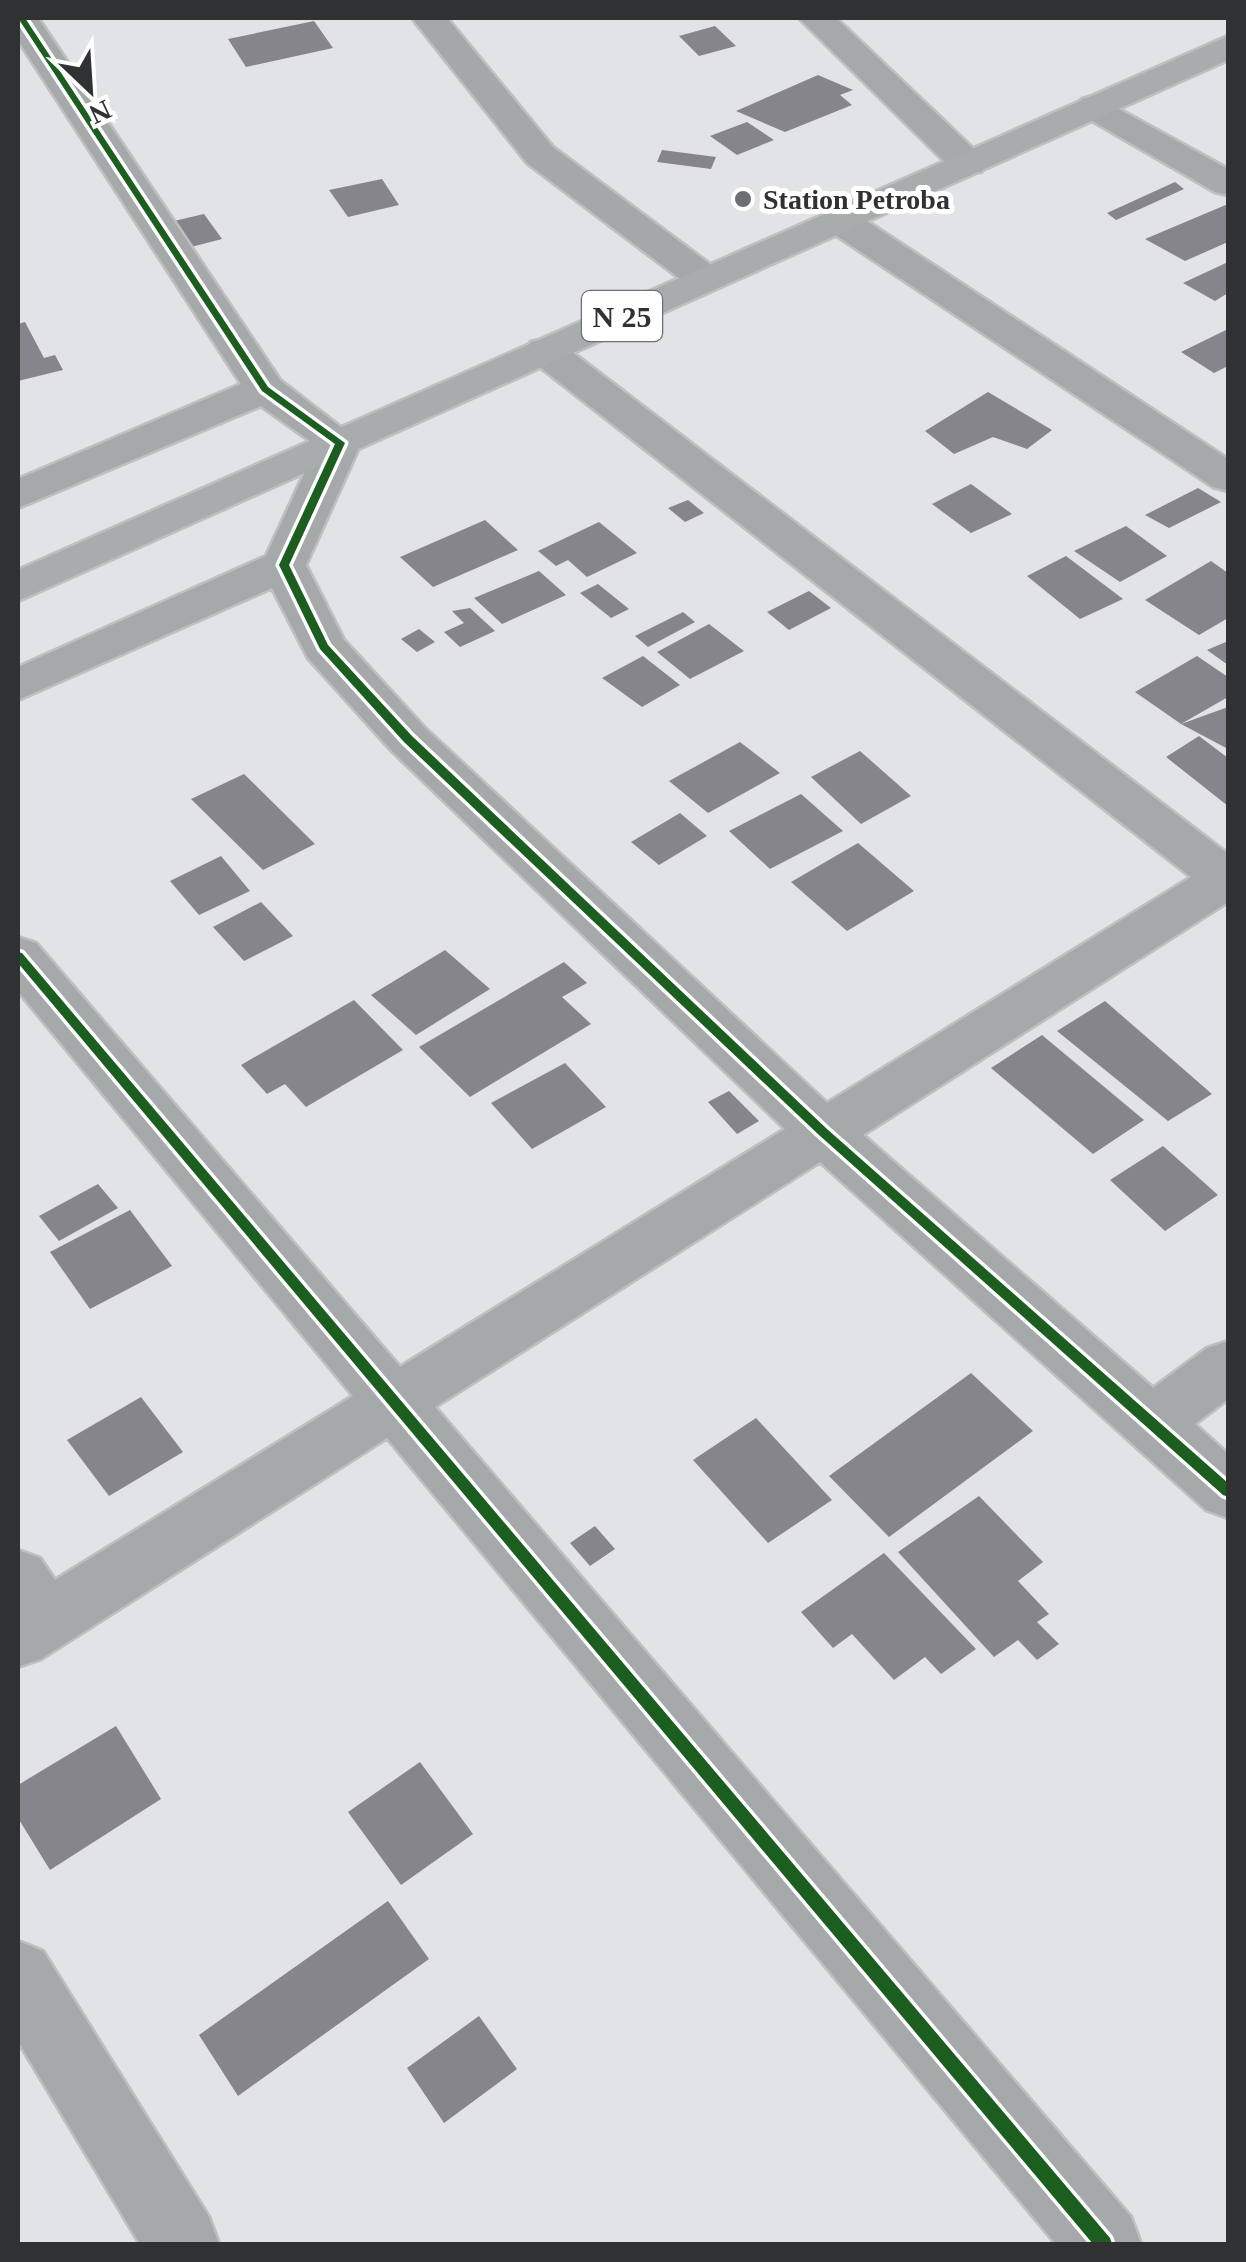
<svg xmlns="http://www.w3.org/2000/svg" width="1246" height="2262" font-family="Georgia,serif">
<rect width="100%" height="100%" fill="#e1e3e6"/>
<path fill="#86858b" d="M314,21L333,48L246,67L228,39Z
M715,26L736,46L699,56L679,36Z
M818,75L853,90L840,95L852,105L785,132L736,111Z
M747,122L774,140L737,155L710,136Z
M662,150L716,157L711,169L657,162Z
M382,179L399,205L348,217L329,190Z
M1175,182L1184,189L1116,220L1107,213Z
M1228,204V242L1185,261L1145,239Z
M204,214L222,239L191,247L174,221Z
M1228,262V293L1215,301L1183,283Z
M25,322L44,358L55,355L63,370L18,381V324Z
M1228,329V366L1214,373L1181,352Z
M988,392L1052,430L1027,449L993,437L954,454L925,431Z
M971,484L1012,514L971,533L932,504Z
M1198,488L1221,502L1169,528L1145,515Z
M688,500L704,513L685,522L668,508Z
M485,520L518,550L433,587L400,557Z
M599,522L637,553L587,577L568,560L556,566L538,551Z
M1126,526L1167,556L1120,582L1074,551Z
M1066,556L1123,599L1080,619L1027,576Z
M1211,561L1228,573V618L1199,635L1145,600Z
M539,571L566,595L502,624L474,598Z
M598,584L629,609L611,618L580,593Z
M809,591L831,608L789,630L767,612Z
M470,608L495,631L460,647L444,632L464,623L452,611Z
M683,612L695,622L648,647L635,636Z
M709,624L744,651L690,679L657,652Z
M419,629L435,642L417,652L401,639Z
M1228,641V665L1207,650Z
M643,656L680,685L642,707L602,678Z
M1197,656L1228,677V697L1181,724L1135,692Z
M1228,707V749L1181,724Z
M1199,736L1228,758V806L1166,757Z
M740,742L780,773L708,813L669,781Z
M860,751L911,796L861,824L811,777Z
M244,774L315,844L263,870L191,799Z
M801,794L843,831L770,869L729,831Z
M680,813L707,836L659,865L631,842Z
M858,843L914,891L847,931L791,882Z
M221,856L250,891L199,915L170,881Z
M261,902L293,936L244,961L213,927Z
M445,950L490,989L416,1035L371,995Z
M564,962L587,983L562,997L591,1024L470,1097L419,1047Z
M354,1000L403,1050L306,1107L285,1084L267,1094L241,1065Z
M1105,1001L1212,1094L1168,1121L1057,1031Z
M1042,1035L1144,1120L1093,1154L991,1068Z
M565,1063L606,1107L532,1149L491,1103Z
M729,1091L759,1121L737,1134L708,1102Z
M1163,1146L1218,1195L1165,1231L1110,1180Z
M98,1184L118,1208L59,1241L39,1216Z
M130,1210L172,1266L90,1309L50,1252Z
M971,1373L1033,1431L889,1537L829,1476Z
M141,1397L183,1452L109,1496L67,1440Z
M756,1418L832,1500L768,1543L693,1460Z
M979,1496L1043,1562L1018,1581L1049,1614L1037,1622L1059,1644L1037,1660L1018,1640L994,1657L898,1552Z
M595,1526L615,1549L590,1566L570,1543Z
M884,1553L976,1649L941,1674L925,1657L894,1680L852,1634L833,1648L801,1612Z
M116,1726L161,1799L50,1870L18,1818V1785Z
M420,1762L473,1834L401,1885L348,1812Z
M388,1901L429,1959L238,2096L199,2035Z
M479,2016L517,2069L444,2123L407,2068Z"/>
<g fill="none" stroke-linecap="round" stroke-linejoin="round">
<g stroke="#bebfc1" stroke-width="5">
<path id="street" d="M18,18H38L280,380L361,443L306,565L344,640L425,728L827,1103L1191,877L531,360L525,351L531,342L545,339L559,342L1228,854V902L863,1135L1153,1388L1207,1348L1228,1341V1399L1195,1424L1228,1454V1518L1206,1510L820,1162L435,1407L1131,2217L1141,2244H1056L387,1438L41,1659L18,1667V1550L40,1558L55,1580L353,1396L18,991V937L36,943L400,1367L785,1129L391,750L308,658L272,588L18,700V667L266,556L317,446L261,406L18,508V479L241,384L18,40Z
M799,18H836L981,156L987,164L981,172H955Z
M1095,96L1228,169V195L1215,192L1082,115L1077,107L1082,99Z
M839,208L853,212L1228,459V491L1213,487L825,228L820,220L825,212Z
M18,1941L43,1951L209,2217L219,2244H140L18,2041Z"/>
</g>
<g stroke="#bebfc1" stroke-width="5">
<path id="secondary" d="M412,18H447L553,147L719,271L725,279L719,287H691L527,163Z"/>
</g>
<g stroke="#bebfc1" stroke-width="5">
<path id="primary" d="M1228,36V60L18,601V570Z"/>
</g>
<use href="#street" fill="#a5a9a9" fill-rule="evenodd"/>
<use href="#secondary" fill="#a5a8a8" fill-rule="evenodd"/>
<use href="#primary" fill="#a8acac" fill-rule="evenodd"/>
<g stroke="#fff" stroke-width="7">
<path id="cycleway" d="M18,18H25L268,387L345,443L289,565L328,645L412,736L827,1129L1228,1483V1497L1223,1495L819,1135L404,742L320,649L279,565L335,444L262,391Z
M18,952L22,953L1110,2238L1112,2244H1093L18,963Z"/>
</g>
<use href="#cycleway" fill="#1b5e20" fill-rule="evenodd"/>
</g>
<circle fill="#6d6f72" stroke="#fff" stroke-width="4" cx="743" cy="199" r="10"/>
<g text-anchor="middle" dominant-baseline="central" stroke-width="10" stroke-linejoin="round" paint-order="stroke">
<g font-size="28" font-weight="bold" fill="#2f3133" stroke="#fff" text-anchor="start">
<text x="763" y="199">Station Petroba</text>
</g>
<rect fill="#fff" stroke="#6d6f70" stroke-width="2.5" x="582" y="291" width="80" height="50" rx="8"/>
<g font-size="30" font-weight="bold" fill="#2f3133">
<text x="622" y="316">N 25</text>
</g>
</g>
<rect width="1246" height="2262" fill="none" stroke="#2f3133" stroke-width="40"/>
<g transform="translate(90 90) rotate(155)" stroke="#ffffff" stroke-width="8" paint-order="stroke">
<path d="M0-8L18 38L0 25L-18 38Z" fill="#2f3133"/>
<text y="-15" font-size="28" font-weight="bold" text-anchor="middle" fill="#2f3133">N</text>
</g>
</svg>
